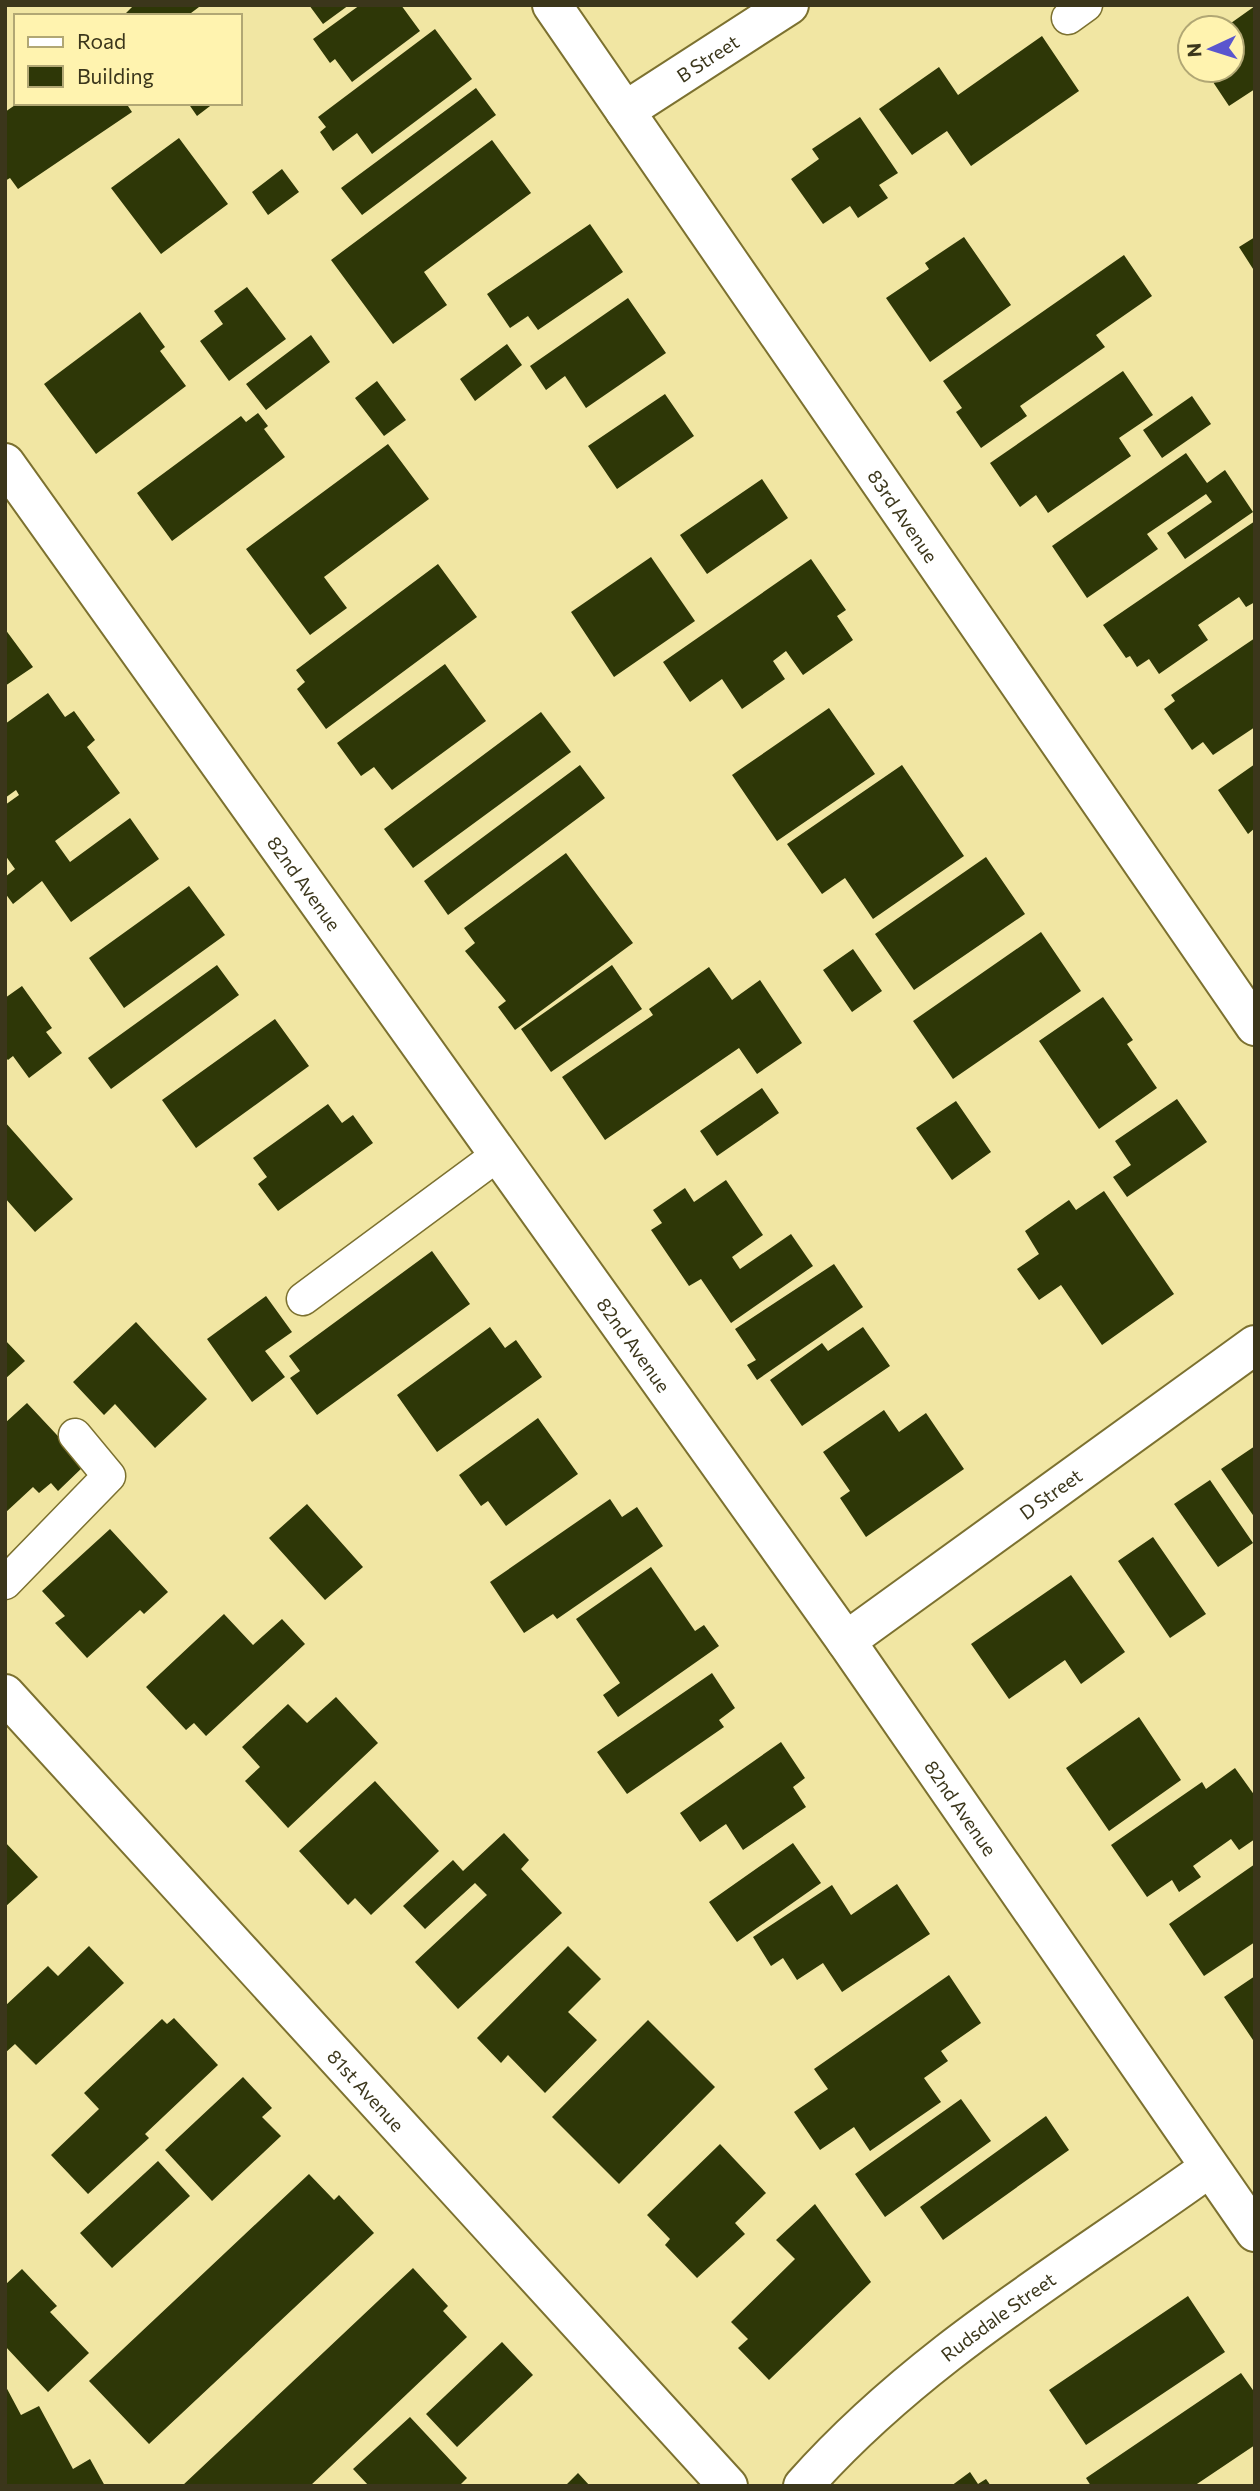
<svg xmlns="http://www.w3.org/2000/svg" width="1260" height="2491" font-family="Commissioner,sans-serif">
<rect width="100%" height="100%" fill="#f1e6a3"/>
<path fill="#2e3707" d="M134,5H198L199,7L187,16H123Z
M309,5H349L323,24Z
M360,5H401L420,31L352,82L335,59L330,63L313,39Z
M1255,6V89L1229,106L1205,70H1232V28H1224Z
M435,29L472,79L372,154L357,133L333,151L320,132L326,127L318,117Z
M1042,36L1079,91L971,166L947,131L912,155L879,109L939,67L958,95Z
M476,88L496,115L362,215L341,188Z
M18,103H126L132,112L18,189L10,178L5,181V112Z
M188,103H214L197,116Z
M860,117L898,173L879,185L888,198L858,218L850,206L823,224L791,179L819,159L812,149Z
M179,138L228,204L161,254L111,188Z
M492,140L531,193L424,272L447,305L393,344L331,260Z
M282,169L299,192L268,215L252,192Z
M590,224L623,272L538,330L528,316L510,328L487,294Z
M964,237L1011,305L930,362L886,298L929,269L925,263Z
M1255,237V272L1239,247Z
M1124,255L1152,296L1096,335L1105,347L1020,406L1027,416L981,448L956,412L962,408L943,381Z
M247,287L286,339L229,381L200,341L223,324L214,311Z
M628,298L666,353L586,408L565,376L546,390L530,366Z
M140,312L165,347L160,351L186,386L96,454L44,384Z
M311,335L330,362L266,410L246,384Z
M507,344L522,365L475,401L460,379Z
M1123,371L1153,415L1119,438L1131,456L1048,513L1036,495L1020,507L990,463Z
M377,381L406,420L384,436L355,398Z
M665,394L694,436L617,489L588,446Z
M1192,396L1211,424L1162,458L1143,430Z
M258,413L268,426L264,429L285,457L172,541L137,493L241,416L246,422Z
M388,444L429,499L324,577L347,608L310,635L246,549Z
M1186,453L1207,483L1225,470L1253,512L1185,559L1167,533L1212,502L1206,494L1147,534L1158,549L1087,598L1052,546Z
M762,479L788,518L707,574L680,535Z
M1255,521V602L1246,607L1239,597L1198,625L1208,640L1159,674L1149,659L1137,667L1130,656L1126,658L1103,625Z
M651,557L695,621L614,677L571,612Z
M811,559L846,610L837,616L853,640L803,675L786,651L773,661L785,679L742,709L722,679L690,702L663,662Z
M438,564L477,617L326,729L297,689L305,682L296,670Z
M5,629L33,667L5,686Z
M1255,638V727L1213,755L1203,742L1192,750L1164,709L1175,701L1171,695Z
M445,664L486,721L392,790L374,767L361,776L337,743Z
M48,693L65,717L74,711L95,740L87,747L120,793L55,841L70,862L130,818L159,859L71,922L42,881L13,904L5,893V877L15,869L5,855V805L19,795L16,790L5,798V724Z
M829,708L875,774L777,841L732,775Z
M541,712L571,752L413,868L384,829Z
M1255,764V828L1248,834L1218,790Z
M580,765L605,798L448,915L424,881Z
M902,765L964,856L873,919L845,878L822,894L787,844Z
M566,853L633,943L515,1030L498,1007L506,1001L465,951L475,943L464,928Z
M986,857L1025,914L914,990L875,934Z
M189,886L225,935L124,1008L89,958Z
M1041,932L1081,991L953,1079L913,1021Z
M853,949L882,991L852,1012L823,970Z
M217,965L239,995L111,1089L88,1058Z
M612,965L642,1009L551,1072L521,1029Z
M709,967L732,1000L760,980L802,1043L757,1074L739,1048L605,1140L562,1077L653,1015L649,1009Z
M22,986L52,1028L46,1032L62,1053L29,1078L13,1056L8,1060L5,1057V998Z
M1103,997L1133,1040L1127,1044L1157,1088L1099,1129L1039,1041Z
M275,1019L309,1066L196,1148L162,1100Z
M762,1088L779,1113L717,1156L700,1131Z
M1177,1099L1207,1142L1127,1197L1113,1177L1131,1165L1115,1141Z
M956,1101L991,1152L952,1180L916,1128Z
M328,1104L342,1123L353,1115L373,1143L278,1211L258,1184L267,1177L253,1158Z
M5,1122L73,1199L35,1232L5,1198Z
M726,1180L763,1235L732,1257L740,1269L791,1234L813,1266L731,1323L701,1279L689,1286L651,1230L662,1223L653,1210L685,1188L694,1202Z
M1104,1191L1174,1294L1102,1345L1061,1285L1039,1300L1017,1269L1039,1254L1025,1231L1069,1200L1076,1210Z
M432,1251L470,1304L317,1415L290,1378L300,1371L289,1356Z
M834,1264L863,1307L757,1380L747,1365L756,1360L735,1329Z
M266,1296L292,1332L265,1351L285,1377L252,1402L207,1339Z
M136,1322L207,1399L155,1448L115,1404L104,1415L73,1382Z
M490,1327L505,1348L516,1340L542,1377L437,1452L397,1395Z
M863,1327L890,1366L802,1426L770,1380L822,1343L828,1351Z
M5,1340L25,1361L5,1379Z
M27,1403L85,1465L58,1491L51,1483L39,1493L33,1487L5,1513V1423Z
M884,1410L899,1432L926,1413L964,1469L866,1537L840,1498L850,1491L823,1452Z
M538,1418L578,1474L506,1526L488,1501L481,1506L459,1475Z
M1255,1446V1518L1221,1469Z
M1210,1480L1253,1543L1218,1567L1174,1504Z
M610,1499L622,1517L637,1507L663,1546L557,1619L553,1614L524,1633L490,1582Z
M307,1504L363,1567L325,1600L269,1538Z
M110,1529L168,1592L144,1614L140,1610L87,1658L55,1623L65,1616L42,1591Z
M1153,1537L1206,1614L1170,1638L1118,1561Z
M651,1567L695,1631L704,1625L719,1646L618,1717L603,1695L620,1683L576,1619Z
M1071,1575L1125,1652L1081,1684L1065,1660L1009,1699L971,1644Z
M224,1614L253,1645L282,1619L305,1644L206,1736L194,1723L186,1730L146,1687Z
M712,1673L735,1708L719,1720L724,1727L627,1794L597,1752Z
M336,1697L378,1743L288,1828L245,1781L260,1767L242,1747L288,1704L307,1723Z
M1139,1717L1181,1780L1109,1831L1066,1768Z
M781,1742L805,1778L793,1787L806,1807L743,1850L726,1824L700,1842L680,1813Z
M1235,1768L1255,1796V1839L1239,1850L1231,1839L1193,1866L1201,1877L1179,1892L1172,1880L1147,1897L1111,1845L1202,1782L1206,1789Z
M375,1781L439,1851L371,1915L355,1898L348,1905L299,1851Z
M504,1833L529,1860L521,1869L562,1913L458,2009L415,1962L487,1895L475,1883L425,1929L403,1906L453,1860L463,1871Z
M5,1842L38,1877L5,1907Z
M793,1843L821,1883L737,1942L709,1902Z
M1255,1864V1942L1204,1976L1169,1924Z
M897,1884L930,1934L842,1992L823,1963L797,1980L783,1958L771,1966L753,1937L832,1885L851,1915Z
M89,1946L124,1983L36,2065L15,2044L5,2053V2006L48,1966L58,1976Z
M568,1946L601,1979L568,2012L597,2040L545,2093L508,2055L501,2063L477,2038Z
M949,1975L981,2023L941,2051L948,2061L924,2078L941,2102L870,2151L854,2127L820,2150L794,2112L828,2089L814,2069Z
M1255,1976V2043L1224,1997Z
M174,2018L218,2065L145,2134L149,2138L88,2194L51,2155L99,2109L84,2093L162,2019L167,2024Z
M648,2020L715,2087L619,2184L552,2117Z
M243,2077L272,2108L262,2117L281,2136L212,2201L165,2150Z
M961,2099L991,2141L885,2217L855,2174Z
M1046,2116L1069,2150L943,2240L920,2207Z
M720,2144L766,2193L735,2223L745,2234L697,2278L665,2245L670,2239L647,2215Z
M158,2161L190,2196L112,2268L80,2233Z
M309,2174L334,2200L339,2195L374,2233L149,2444L89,2381Z
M815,2204L871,2282L769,2380L738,2348L748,2339L731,2322L795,2259L776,2240Z
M413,2268L448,2306L443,2311L467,2337L310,2486H182Z
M22,2269L57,2306L50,2312L89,2353L48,2392L5,2346V2285Z
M1188,2296L1225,2352L1086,2445L1049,2390Z
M502,2342L533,2375L457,2447L426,2414Z
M1241,2373L1255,2393V2445L1194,2486H1091L1086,2478Z
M5,2385L21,2415L39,2406L73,2469L90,2459L105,2486H5Z
M410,2417L467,2478L459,2486H369L353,2469Z
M970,2472L978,2484L986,2479L991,2486H951Z
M578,2473L590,2486H565Z"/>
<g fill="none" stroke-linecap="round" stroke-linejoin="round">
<g stroke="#7c7130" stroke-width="35">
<path id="lane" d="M1068,18L1086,5
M303,1299L499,1154
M5,1583L109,1476L75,1435"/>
</g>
<g stroke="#7c7130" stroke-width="42">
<g id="street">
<path id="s1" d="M552,5L1255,1026"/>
<path id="s2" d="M625,111L789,5"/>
<path id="s3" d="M5,463L846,1641L1255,2232"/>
<path id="s4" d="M846,1641L1255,1345"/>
<path id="s5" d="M5,1694L728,2486"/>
<path id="s6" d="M803,2486C919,2355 1069,2269 1209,2168"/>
</g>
</g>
<use href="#lane" stroke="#fff" stroke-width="32"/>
<use href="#street" stroke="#fff" stroke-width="38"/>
</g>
<g text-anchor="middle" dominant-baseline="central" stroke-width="7" stroke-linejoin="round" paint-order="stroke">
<g font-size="19" fill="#3b361b" stroke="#fff3af">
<text stroke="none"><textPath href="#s2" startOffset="98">B Street</textPath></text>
<text stroke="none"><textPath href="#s1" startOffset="620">83rd Avenue</textPath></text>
<text stroke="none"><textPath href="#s3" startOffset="516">82nd Avenue</textPath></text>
<text stroke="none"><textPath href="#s3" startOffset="1083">82nd Avenue</textPath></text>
<text stroke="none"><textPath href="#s4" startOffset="252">D Street</textPath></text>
<text stroke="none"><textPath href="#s3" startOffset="1650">82nd Avenue</textPath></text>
<text stroke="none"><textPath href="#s5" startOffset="536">81st Avenue</textPath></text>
<text stroke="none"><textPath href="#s6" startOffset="259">Rudsdale Street</textPath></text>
</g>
</g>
<rect width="1260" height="2491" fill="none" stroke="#3b361b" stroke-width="14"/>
<rect x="14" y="14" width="228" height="91" fill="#fff3af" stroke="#b1a774" stroke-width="2"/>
<rect x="28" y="37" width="35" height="10" fill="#ffffff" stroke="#b1a774" stroke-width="2"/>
<text x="77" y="49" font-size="21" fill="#3b361b">Road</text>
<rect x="28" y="66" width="35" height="21" fill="#2e3707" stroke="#b1a774" stroke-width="2"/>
<text x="77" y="84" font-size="21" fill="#3b361b">Building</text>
<g transform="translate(1211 49) rotate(266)"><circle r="33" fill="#fff3af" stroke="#b1a774" stroke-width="2"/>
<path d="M0-5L12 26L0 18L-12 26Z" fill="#5a56ce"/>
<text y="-10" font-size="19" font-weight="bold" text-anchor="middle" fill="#3b361b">N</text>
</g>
</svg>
